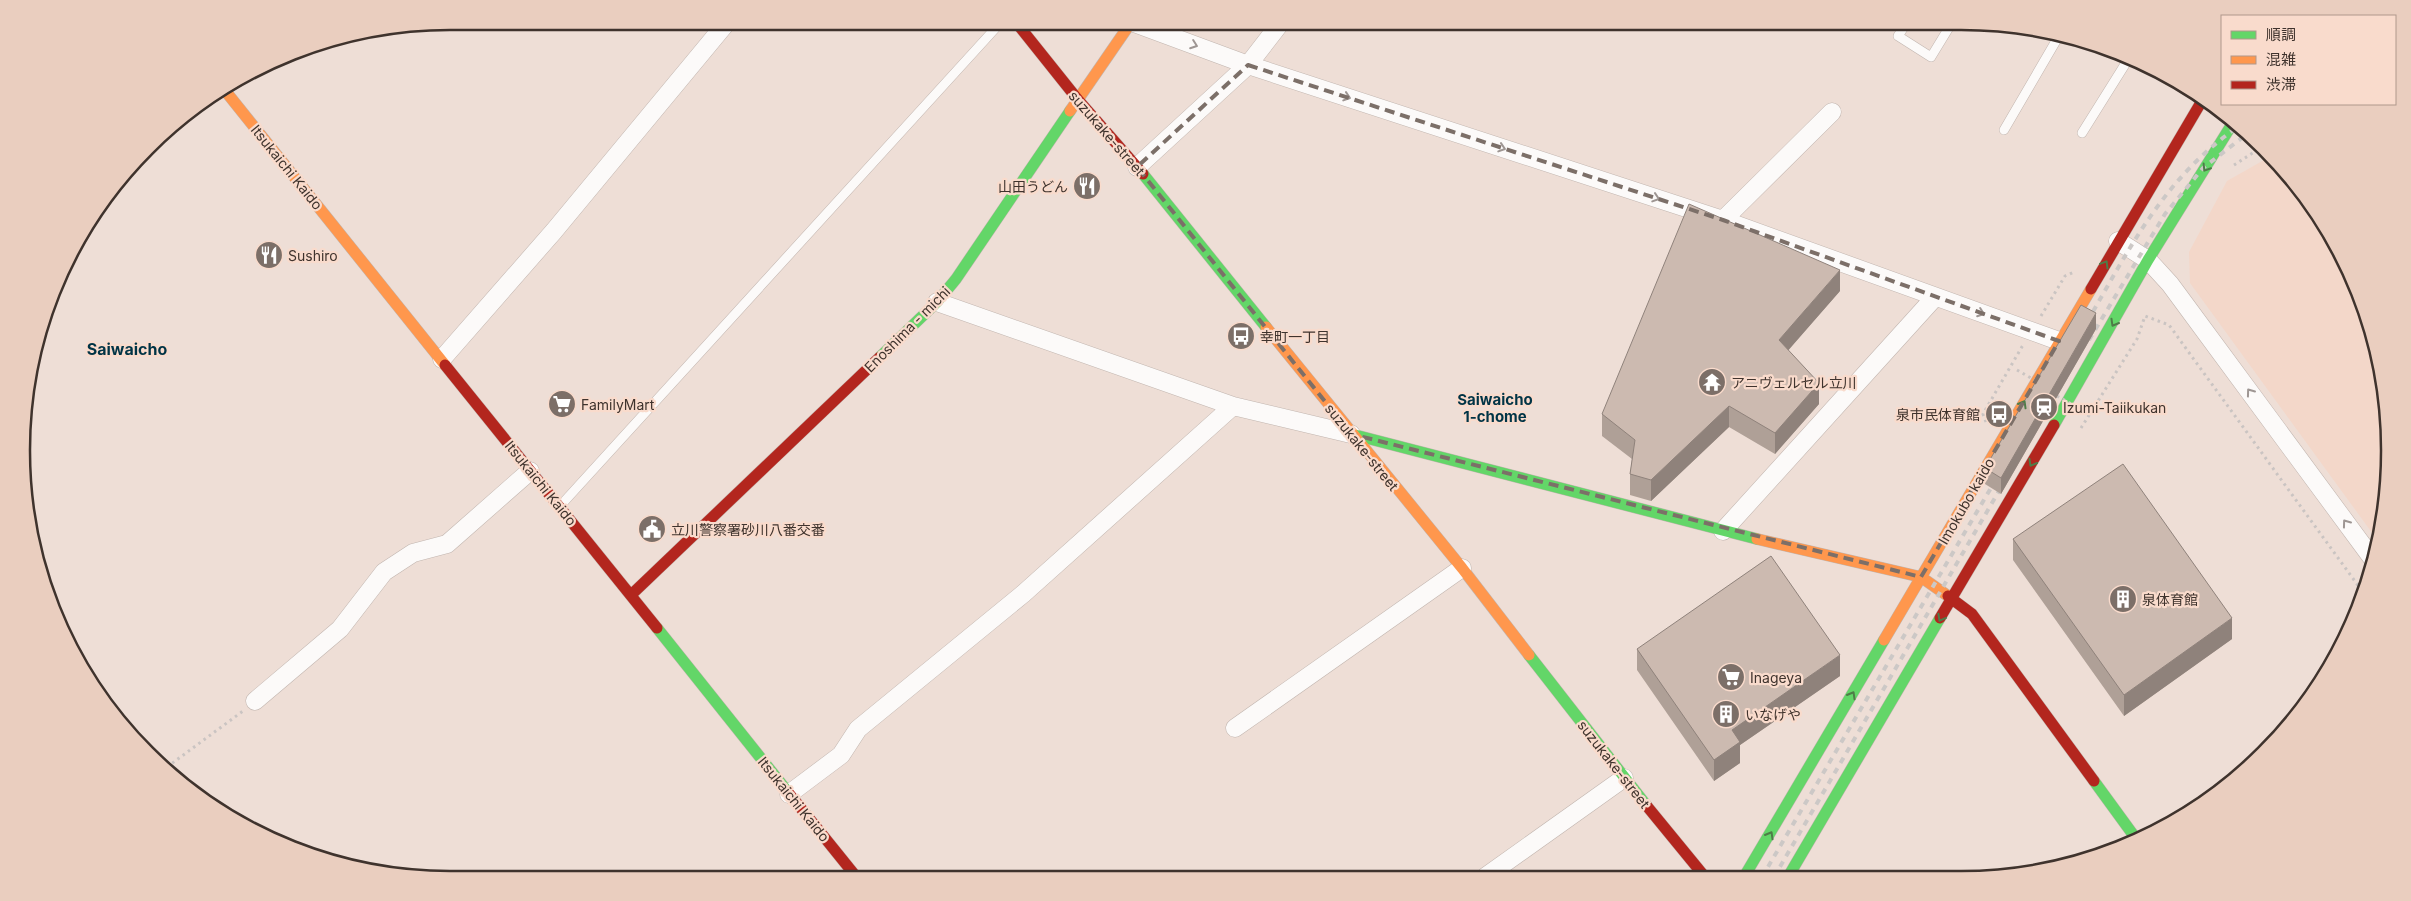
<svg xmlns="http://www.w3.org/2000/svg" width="2411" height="901" font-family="Inter,'Noto Sans JP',sans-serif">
<rect width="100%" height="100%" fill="#eeded6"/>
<path fill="#f3d7c9" d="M2271,156L2283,168L2332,236L2367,313L2386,395L2389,479L2378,541L2190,283L2189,252L2227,181Z"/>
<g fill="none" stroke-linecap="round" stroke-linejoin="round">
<g stroke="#c1b5af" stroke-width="10">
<path id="lane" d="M1908,21L1898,36L1931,57L1953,21
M2004,130L2060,34
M2082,133L2129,58
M561,505L1002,21"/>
</g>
<g stroke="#c1b5af" stroke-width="19">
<path id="street" d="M1129,21L1248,65L1723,220L2059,341
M1137,167L1248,65L1282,21
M1723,220L1832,112
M2118,241L2148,260L2170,284L2375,562
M442,359L554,231L728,21
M1233,406L1351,434
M1723,531L1935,297
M255,701L340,629L384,572L413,553L447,544L530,471
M1235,728L1462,568
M789,794L841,755L858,729L1023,594L1233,406L937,302
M1485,877L1624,778"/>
</g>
<g stroke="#c1b5af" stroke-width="12">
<path id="fast" d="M1143,174L1266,327
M880,357L937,302L956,279L1070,111
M2054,425L2148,260L2234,121
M1351,434L1757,539
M657,628L787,791
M1529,655L1646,805
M2094,781L2137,840
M1744,877L1884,640
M1788,877L1940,618"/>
</g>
<g stroke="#c1b5af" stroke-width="12">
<path id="slow" d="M223,88L445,365
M1070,111L1132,21
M1266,327L1462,568L1529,655
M1757,539L1921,577L1948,596
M1884,640L2091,289"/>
</g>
<g stroke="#c1b5af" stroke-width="12">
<path id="jam" d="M1015,21L1079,101L1143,174
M2091,289L2203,99
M445,365L657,628
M631,595L880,357
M1948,596L1972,614L2094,781
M1940,618L2054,425
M787,791L858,879
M1646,805L1705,877"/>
</g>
<path stroke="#cac4c2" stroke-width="3" stroke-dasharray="2.5 4" stroke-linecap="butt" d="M2234,165L2262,147
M2041,316L2065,276L2074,272
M1986,422L1983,414L2023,345
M2081,428L2137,339L2145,316L2169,325L2362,591
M167,767L243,711"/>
<use href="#lane" stroke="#fcfaf9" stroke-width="9"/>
<use href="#street" stroke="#fcfaf9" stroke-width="18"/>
<use href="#fast" stroke="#63d668" stroke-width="11"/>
<use href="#slow" stroke="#ff974d" stroke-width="11"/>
<use href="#jam" stroke="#b3261e" stroke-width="11"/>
<path stroke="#ccc8c6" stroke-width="4" stroke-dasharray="6 6" stroke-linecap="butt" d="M2087,322C2131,246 2164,178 2239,126
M2089,340L2165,214L2203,168L2247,134
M1762,877L1998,476
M1774,877L2006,479"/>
<path stroke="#cac4c2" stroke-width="3" stroke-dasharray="2.5 4" stroke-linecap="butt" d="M2017,370L2038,382
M2057,396L2082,410"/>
</g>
<path fill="#afa097" d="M1840,291L1788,350L1819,404L1775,454L1729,427L1651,501L1630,495V474L1632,459L1602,436V414Z
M2096,329L2001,494L1985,484V468Z
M2013,539L2232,639L2124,716L2013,560Z
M1637,649L1840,676L1740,745V763L1714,781L1637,670Z"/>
<path fill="#8f827b" d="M1840,270V291L1779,361V340Z
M2096,313V329L2001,494V478Z
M1819,383V404L1775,454V433Z
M1729,406V427L1651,501V480Z
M2232,618V639L2124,716V695Z
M1840,655V676L1740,745V763L1714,781V760L1732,730Z"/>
<path fill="#ccbab0" stroke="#8f827b" d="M1689,204L1840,270L1779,340L1819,383L1775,433L1729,406L1651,480L1630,474L1635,440L1602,414Z
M2081,305L2096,313L2001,478L1985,468Z
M2123,464L2232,618L2124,695L2013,539Z
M1771,556L1840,655L1732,730L1740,742L1714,760L1637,649Z"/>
<defs><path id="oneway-chevron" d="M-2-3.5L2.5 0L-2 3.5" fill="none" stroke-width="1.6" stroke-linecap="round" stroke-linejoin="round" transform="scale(1.25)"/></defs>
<g stroke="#9e9693">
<use href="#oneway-chevron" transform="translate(1194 45) rotate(20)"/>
<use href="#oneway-chevron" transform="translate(1347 97) rotate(18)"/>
<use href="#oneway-chevron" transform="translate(1502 148) rotate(18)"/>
<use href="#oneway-chevron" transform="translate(1656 198) rotate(18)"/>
<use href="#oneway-chevron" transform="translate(1981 313) rotate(20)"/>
<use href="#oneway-chevron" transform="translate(2250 392) rotate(-126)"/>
<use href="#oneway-chevron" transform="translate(2346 523) rotate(-126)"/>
</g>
<g stroke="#4f7c48">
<use href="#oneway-chevron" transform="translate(2206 168) rotate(122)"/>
<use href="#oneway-chevron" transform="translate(2105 264) rotate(-59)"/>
<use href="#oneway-chevron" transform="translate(2114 323) rotate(120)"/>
<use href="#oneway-chevron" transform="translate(2023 404) rotate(-60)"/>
<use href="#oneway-chevron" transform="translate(2032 463) rotate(120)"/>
<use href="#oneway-chevron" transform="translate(1941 618) rotate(119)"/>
<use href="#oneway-chevron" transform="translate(1852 695) rotate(-60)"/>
<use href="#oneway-chevron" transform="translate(1770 835) rotate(-60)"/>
</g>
<path fill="none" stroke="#7c6f68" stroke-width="4" stroke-dasharray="10 6" stroke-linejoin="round" d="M1248,65L1723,220L2059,341L1921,577L1351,434L1137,167Z"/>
<defs>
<g id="restaurant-disc" transform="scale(1.4375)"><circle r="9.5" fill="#7c6f68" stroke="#f9dbcc"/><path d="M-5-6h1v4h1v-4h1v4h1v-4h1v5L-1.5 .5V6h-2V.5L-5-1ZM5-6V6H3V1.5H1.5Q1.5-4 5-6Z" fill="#fff"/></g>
<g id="bus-disc" transform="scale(1.4375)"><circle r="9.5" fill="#7c6f68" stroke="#f9dbcc"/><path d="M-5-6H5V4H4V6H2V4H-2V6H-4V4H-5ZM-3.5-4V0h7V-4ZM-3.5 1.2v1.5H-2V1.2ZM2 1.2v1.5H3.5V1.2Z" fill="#fff"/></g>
<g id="temple-disc" transform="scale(1.4375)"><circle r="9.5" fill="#7c6f68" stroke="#f9dbcc"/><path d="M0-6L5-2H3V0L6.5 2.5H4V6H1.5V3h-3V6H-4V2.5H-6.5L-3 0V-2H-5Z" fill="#fff"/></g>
<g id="supermarket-disc" transform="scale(1.4375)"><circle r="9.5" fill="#7c6f68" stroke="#f9dbcc"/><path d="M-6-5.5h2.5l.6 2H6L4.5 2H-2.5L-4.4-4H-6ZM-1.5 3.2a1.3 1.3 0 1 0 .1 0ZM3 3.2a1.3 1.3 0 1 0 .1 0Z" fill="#fff"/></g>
<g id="station-disc" transform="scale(1.4375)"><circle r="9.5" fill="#7c6f68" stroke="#f9dbcc"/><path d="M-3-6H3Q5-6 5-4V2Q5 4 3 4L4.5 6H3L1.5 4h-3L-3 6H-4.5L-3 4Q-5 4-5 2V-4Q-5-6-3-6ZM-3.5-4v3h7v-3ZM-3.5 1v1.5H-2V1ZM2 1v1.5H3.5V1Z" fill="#fff"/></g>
<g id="civic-disc" transform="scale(1.4375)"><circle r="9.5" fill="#7c6f68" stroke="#f9dbcc"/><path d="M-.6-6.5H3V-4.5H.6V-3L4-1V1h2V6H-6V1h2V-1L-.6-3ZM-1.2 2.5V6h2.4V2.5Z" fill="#fff"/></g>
<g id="building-disc" transform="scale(1.4375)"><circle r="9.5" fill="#7c6f68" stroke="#f9dbcc"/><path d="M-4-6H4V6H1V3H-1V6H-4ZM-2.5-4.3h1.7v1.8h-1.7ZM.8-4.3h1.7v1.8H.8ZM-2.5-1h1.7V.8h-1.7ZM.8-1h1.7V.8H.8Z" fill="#fff"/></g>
</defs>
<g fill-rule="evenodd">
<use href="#restaurant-disc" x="1087" y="186"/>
<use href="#restaurant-disc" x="269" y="255"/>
<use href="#bus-disc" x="1241" y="336"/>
<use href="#temple-disc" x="1712" y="382"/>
<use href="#supermarket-disc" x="562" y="404"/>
<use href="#station-disc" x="2044" y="407"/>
<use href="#bus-disc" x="1999" y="414"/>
<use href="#civic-disc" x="652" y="529"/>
<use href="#building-disc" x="2123" y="599"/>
<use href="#supermarket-disc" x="1731" y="677"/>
<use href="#building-disc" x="1726" y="714"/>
</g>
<g text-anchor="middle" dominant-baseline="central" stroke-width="4.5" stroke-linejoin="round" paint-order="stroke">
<g font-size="14" fill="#3f332d" stroke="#f9dbcc">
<text transform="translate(1107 133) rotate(49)">suzukake-street</text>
<text transform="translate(287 167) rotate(51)">Itsukaichi Kaido</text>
<text transform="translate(907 329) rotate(-45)">Enoshima - michi</text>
<text transform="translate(1362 447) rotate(51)">suzukake-street</text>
<text transform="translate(541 483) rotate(51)">Itsukaichi Kaido</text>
<text transform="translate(1966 501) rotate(-60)">Imokubo kaido</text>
<text transform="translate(1614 764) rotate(52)">suzukake-street</text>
<text transform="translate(794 799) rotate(51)">Itsukaichi Kaido</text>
</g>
<g font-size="14" fill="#3f332d" stroke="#f9dbcc" text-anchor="start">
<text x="1068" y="186" text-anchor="end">山田うどん</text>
<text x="288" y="255">Sushiro</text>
<text x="1260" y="336">幸町一丁目</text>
<text x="1731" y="382">アニヴェルセル立川</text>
<text x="581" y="404">FamilyMart</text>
<text x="2063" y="407">Izumi-Taiikukan</text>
<text x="1980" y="414" text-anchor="end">泉市民体育館</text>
<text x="671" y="529">立川警察署砂川八番交番</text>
<text x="2142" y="599">泉体育館</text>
<text x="1750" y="677">Inageya</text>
<text x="1745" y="714">いなげや</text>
</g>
<g font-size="15" font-weight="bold" fill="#003446" stroke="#f9dbcc">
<text x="1495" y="399">Saiwaicho<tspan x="1495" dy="17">1-chome</tspan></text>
</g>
<g font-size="16" font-weight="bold" fill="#003446" stroke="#f9dbcc">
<text x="127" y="349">Saiwaicho</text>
</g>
</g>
<path d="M0 0H2411V901H0ZM450 30H1961A420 420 0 0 1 2381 450V451A420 420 0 0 1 1961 871H450A420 420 0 0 1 30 451V450A420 420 0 0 1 450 30Z" fill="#eacebf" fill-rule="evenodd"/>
<path fill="none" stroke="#3f332d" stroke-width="2.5" d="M450 30H1961A420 420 0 0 1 2381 450V451A420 420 0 0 1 1961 871H450A420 420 0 0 1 30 451V450A420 420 0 0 1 450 30Z"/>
<rect x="2221" y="15" width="175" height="90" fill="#f9dbcc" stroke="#af988c"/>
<rect x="2231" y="31" width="25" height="8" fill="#63d668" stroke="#af988c"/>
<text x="2266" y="40" font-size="15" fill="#3f332d">順調</text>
<rect x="2231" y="56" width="25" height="8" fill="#ff974d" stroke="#af988c"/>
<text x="2266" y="65" font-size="15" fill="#3f332d">混雑</text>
<rect x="2231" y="81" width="25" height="8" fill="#b3261e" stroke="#af988c"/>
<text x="2266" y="90" font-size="15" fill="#3f332d">渋滞</text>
</svg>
